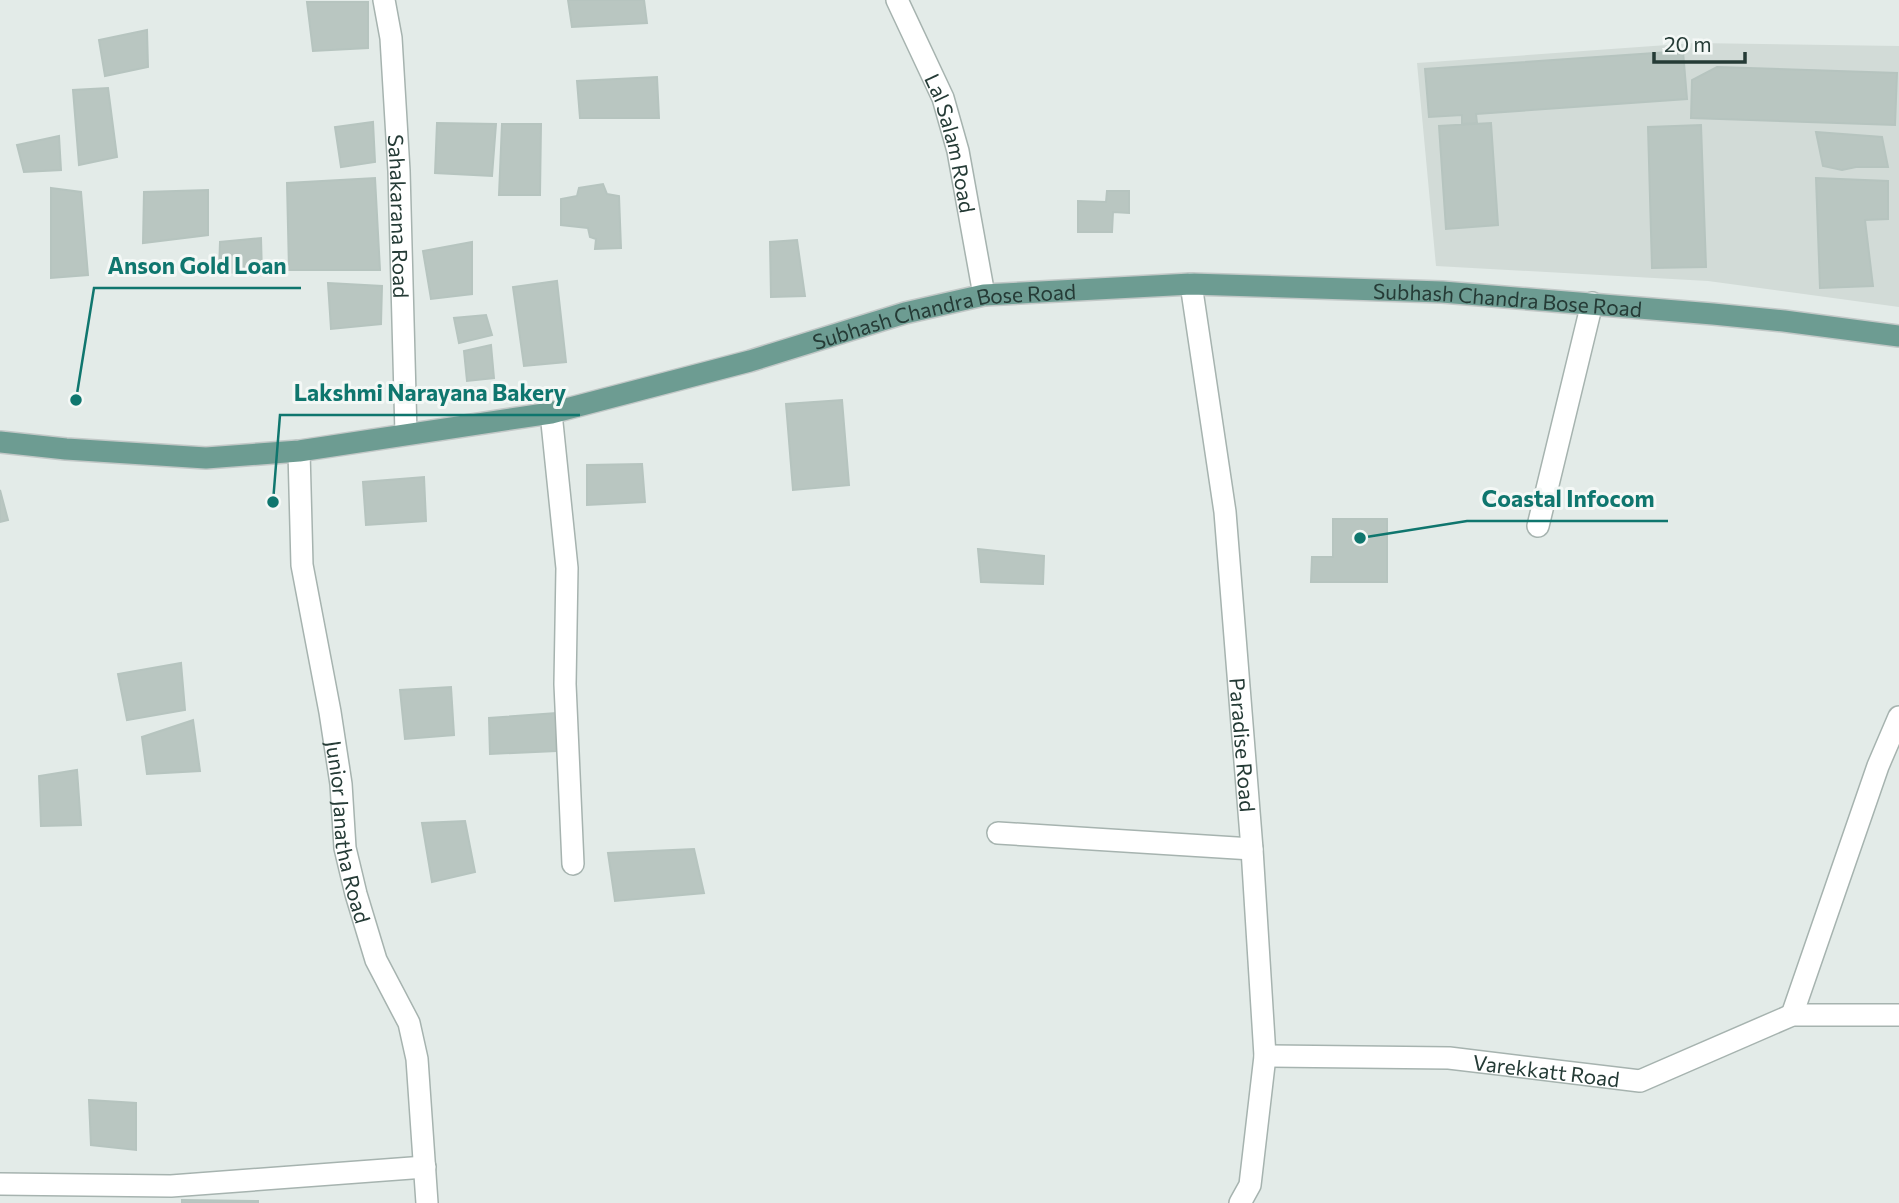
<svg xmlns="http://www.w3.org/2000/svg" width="1899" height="1203" font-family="Commissioner,sans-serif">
<rect width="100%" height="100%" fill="#e3ebe8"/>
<path fill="#d2dbd7" d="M1695,43L1899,46V307L1708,281L1436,266L1417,63Z"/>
<path fill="#b9c6c1" stroke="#b6c4bf" stroke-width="2" d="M568,0H644L647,23L572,27Z
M307,2H368V48L313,51Z
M147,30L148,67L105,76L99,40Z
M1683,51L1687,99L1476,114L1477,123L1462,124V115L1429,117L1425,69Z
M1717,67L1897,73L1895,125L1691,118L1692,80Z
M657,77L659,118H580L577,81Z
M108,88L117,157L79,165L73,90Z
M373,122L375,162L341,167L335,127Z
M437,123L496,124L492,176L435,173Z
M1491,123L1498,225L1446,229L1439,126Z
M502,124H541L540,195H499Z
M1701,125L1706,267L1652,268L1648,127Z
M1816,132L1882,137L1888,167H1856L1842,170L1823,166Z
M59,136L61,170L24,172L17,145Z
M375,178L380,270H289L287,183Z
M1816,178L1888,181V219L1865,220L1873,286L1820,288Z
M603,184L607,194L619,196L621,248L595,249L596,239L590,237L588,228L561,225V199L577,196L579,188Z
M51,188L81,192L88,275L51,278Z
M208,190V235L143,243L144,192Z
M1107,191H1129V213L1113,212L1112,232H1078V201L1106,202Z
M261,238L262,274L219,272L220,242Z
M797,240L805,296L771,297L770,242Z
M472,242V294L431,299L423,251Z
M557,281L566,362L524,366L513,287Z
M328,283L382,286L381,324L331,329Z
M486,315L492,335L459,343L454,318Z
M491,345L494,378L467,381L464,351Z
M842,400L849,485L793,490L786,404Z
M642,464L645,502L587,505V465Z
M424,477L426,521L366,525L363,482Z
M0,490L8,520L0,522Z
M1333,519H1387V582H1311L1312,557H1333Z
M978,549L1044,556L1043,584L981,582Z
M181,663L185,710L127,720L118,674Z
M451,687L454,735L405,739L400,690Z
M556,713V751L490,754L489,718Z
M193,720L200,771L147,774L142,737Z
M77,770L81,825L41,826L39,776Z
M465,821L475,872L432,882L422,823Z
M694,849L704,893L615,901L608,853Z
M89,1100L136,1103V1150L91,1145Z
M182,1200L258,1201V1203H182Z"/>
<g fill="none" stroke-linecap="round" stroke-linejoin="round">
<g stroke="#a6b3af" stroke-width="24">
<g id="minor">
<path id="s1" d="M384,0L391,38L399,171L406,434"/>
<path id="s2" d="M897,0L943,98L958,151L984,295"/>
<path id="s3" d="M1191,284L1225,512L1252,849L1265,1056L1250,1185L1240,1203"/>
<path d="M551,413L567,568L565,684L573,864"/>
<path id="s4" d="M299,451L302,565L330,712L341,784L345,848L356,894L376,960L409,1023L417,1059L427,1203"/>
<path d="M1538,526L1592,303"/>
<path d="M998,833L1252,849"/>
<path d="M1792,1015L1878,766L1899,717"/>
<path id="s5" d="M1265,1056L1449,1058L1640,1081L1792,1015H1899"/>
<path d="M0,1184L171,1186L425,1167"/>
</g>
</g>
<g stroke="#c2c8c7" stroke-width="24">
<g id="major">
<path id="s6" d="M0,442L66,449L206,458L299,451L551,413L750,361L905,313L984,295L1191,284L1442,292L1713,314L1784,321L1899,336"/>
</g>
</g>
<use href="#minor" stroke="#fff" stroke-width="21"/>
<use href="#major" stroke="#6d9c92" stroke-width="21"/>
</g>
<g text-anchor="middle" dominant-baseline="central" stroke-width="6" stroke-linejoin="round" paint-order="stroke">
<g font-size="21" fill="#253b36" stroke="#f4f8f6">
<text stroke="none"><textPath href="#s2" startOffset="154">Lal Salam Road</textPath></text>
<text stroke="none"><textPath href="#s1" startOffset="217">Sahakarana Road</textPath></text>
<text stroke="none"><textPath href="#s6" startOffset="1528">Subhash Chandra Bose Road</textPath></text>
<text stroke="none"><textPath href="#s6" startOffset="961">Subhash Chandra Bose Road</textPath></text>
<text stroke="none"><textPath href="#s3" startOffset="464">Paradise Road</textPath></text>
<text stroke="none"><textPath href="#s4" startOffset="385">Junior Janatha Road</textPath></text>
<text stroke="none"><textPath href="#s5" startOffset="282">Varekkatt Road</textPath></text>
</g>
</g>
<path fill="none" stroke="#0f766e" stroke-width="2.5" d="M76 400L94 288H301M273 502L280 415H580M1360 538L1467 521H1668"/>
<g fill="#0f766e" stroke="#f4f8f6" stroke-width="2.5">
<circle cx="76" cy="400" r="7"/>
<circle cx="273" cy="502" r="7"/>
<circle cx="1360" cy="538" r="7"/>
</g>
<g font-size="23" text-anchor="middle" font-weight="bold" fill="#0f766e" stroke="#f4f8f6" stroke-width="6" stroke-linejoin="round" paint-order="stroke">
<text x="197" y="274">Anson Gold Loan</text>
<text x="430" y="401">Lakshmi Narayana Bakery</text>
<text x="1568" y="507">Coastal Infocom</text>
</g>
<path d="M1654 52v10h91v-10" fill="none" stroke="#253b36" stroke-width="3.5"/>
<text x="1664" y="52" font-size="21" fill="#253b36" stroke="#f4f8f6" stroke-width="5" paint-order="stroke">20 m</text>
</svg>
